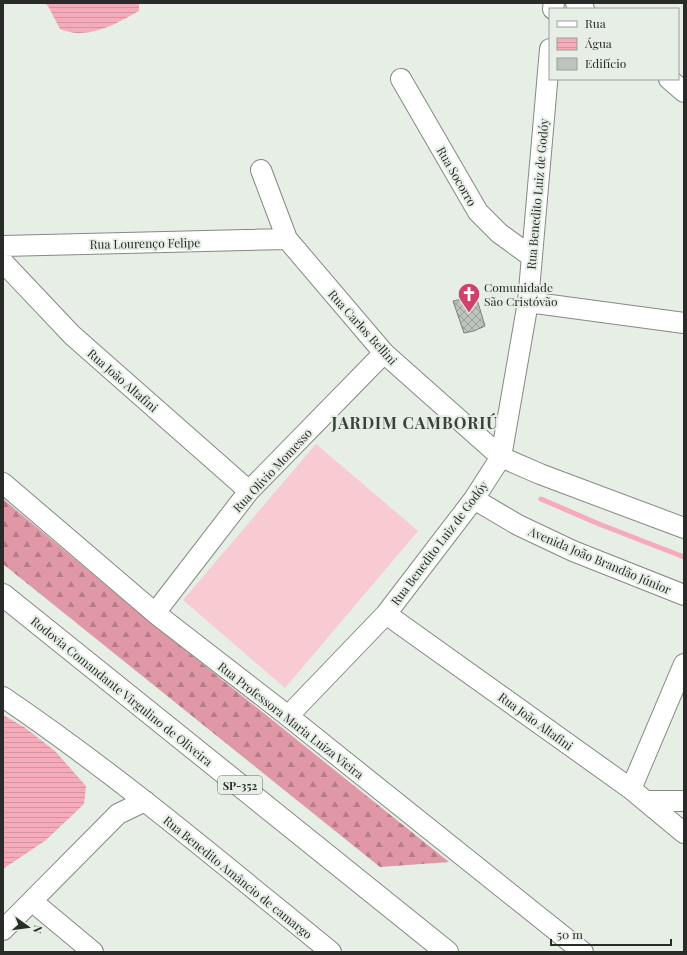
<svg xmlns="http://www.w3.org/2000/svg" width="687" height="955" font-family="'Playfair Display',serif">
<defs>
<pattern id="forest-firs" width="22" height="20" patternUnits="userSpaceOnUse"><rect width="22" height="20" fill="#e097a6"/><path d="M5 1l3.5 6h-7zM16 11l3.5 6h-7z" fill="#b67b87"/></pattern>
<pattern id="water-rules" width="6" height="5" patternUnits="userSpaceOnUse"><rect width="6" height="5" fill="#f6abba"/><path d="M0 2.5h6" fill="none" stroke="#d393a0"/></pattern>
<pattern id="building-cross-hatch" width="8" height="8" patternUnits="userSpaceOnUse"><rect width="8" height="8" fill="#bcc4bd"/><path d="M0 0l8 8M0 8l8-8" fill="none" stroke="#999f9a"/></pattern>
</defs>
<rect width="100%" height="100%" fill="#e6eee6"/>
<path fill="url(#forest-firs)" d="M3,499L144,617L449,862L380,867L3,564Z"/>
<path fill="#f8cad2" d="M316,444L418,531L285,688L183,600Z"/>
<path fill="url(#water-rules)" d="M44,3H139V11C121,21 103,32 81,33C75,34 66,31 60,29L48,6Z
M3,715L24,727L55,751L86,786L84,804L46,840L3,869Z"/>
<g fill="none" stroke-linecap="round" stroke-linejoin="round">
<path stroke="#f6abba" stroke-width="5" d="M541,499L599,524L684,557"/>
</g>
<path fill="url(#building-cross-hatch)" stroke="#7a817a" d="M476,296L485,326L474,331L464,333L453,301Z"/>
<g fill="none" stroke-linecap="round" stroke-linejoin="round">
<g stroke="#838a83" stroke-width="22">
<path id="minor" d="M576,3L584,9
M553,9L554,3
M401,79L478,212L499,233L532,257
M669,79L684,92
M261,170L287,239L384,353L501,457L540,474L684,528
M3,246L287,239
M3,262L72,335L249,491
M528,302L684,323
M3,483L155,613L288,716L583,952
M474,499L518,525L573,551L684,595
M155,613L249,491L384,353
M386,614L631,789L684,833
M3,697C118,775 224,865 331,952
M288,716L386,614L474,499L501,457L528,302L550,49
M631,789L684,664
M646,801H684
M33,902L93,952
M3,930L118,814L145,801"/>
</g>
<g stroke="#838a83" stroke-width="24">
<path id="highway" d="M3,595L447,952"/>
</g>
<use href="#minor" stroke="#fff" stroke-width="20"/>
<use href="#highway" stroke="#fff" stroke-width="22"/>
</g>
<defs>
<g id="church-pin" transform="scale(1.15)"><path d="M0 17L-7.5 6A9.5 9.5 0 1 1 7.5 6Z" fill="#d0426d" stroke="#e6eee6"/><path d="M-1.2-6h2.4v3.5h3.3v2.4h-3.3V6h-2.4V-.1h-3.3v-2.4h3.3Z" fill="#fff"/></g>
</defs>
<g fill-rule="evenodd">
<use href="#church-pin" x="469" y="294"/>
</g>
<g text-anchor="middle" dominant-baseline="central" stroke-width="4" stroke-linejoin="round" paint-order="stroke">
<rect fill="#e6eee6" stroke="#616661" stroke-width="1" x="218" y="776" width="44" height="18" rx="3"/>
<g font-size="11" font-weight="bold" fill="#282b28">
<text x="240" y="785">SP-352</text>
</g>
<g font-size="12" fill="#282b28" stroke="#e6eee6">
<text transform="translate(457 176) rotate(60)">Rua Socorro</text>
<text transform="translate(537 194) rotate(-85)">Rua Benedito Luiz de Godóy</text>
<text transform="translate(145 243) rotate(-1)">Rua Lourenço Felipe</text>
<text transform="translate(363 327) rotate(48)">Rua Carlos Bellini</text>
<text transform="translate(123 380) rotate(41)">Rua João Altafini</text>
<text transform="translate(272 470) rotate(-47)">Rua Olívio Momesso</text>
<text transform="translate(439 543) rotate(-53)">Rua Benedito Luiz de Godóy</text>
<text transform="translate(600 560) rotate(23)">Avenida João Brandão Júnior</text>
<text transform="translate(122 691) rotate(39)">Rodovia Comandante Virgulino de Oliveira</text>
<text transform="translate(291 720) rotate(38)">Rua Professora Maria Luiza Vieira</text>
<text transform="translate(536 721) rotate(36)">Rua João Altafini</text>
<text transform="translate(238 877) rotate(39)">Rua Benedito Amâncio de camargo</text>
</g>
<g font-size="12" fill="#282b28" stroke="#e6eee6" text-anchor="start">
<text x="484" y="287">Comunidade<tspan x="484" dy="14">São Cristóvão</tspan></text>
</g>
<g font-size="16" font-weight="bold" letter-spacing="1" fill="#3b413c" stroke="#e6eee6">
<text x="415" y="422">JARDIM CAMBORIÚ</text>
</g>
</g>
<rect width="687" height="955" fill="none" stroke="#282b28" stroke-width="8"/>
<rect x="549" y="8" width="130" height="72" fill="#e6eee6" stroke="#9aa09a"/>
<rect x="557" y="21" width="20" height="6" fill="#ffffff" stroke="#9aa09a"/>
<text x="585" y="28" font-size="12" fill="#282b28">Rua</text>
<rect x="557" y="38" width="20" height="12" fill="url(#water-rules)" stroke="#9aa09a"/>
<text x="585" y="48" font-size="12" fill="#282b28">Água</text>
<rect x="557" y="58" width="20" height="12" fill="#bcc4bd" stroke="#9aa09a"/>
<text x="585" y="68" font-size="12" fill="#282b28">Edifício</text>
<g transform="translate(28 927) rotate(104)" stroke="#e6eee6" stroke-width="3" paint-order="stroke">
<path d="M0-3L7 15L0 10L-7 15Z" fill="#282b28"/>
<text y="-6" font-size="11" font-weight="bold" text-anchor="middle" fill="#282b28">N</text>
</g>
<path d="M551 939v6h120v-6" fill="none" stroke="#282b28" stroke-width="2"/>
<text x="557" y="939" font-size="12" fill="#282b28" stroke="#e6eee6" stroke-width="3" paint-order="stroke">50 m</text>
</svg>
